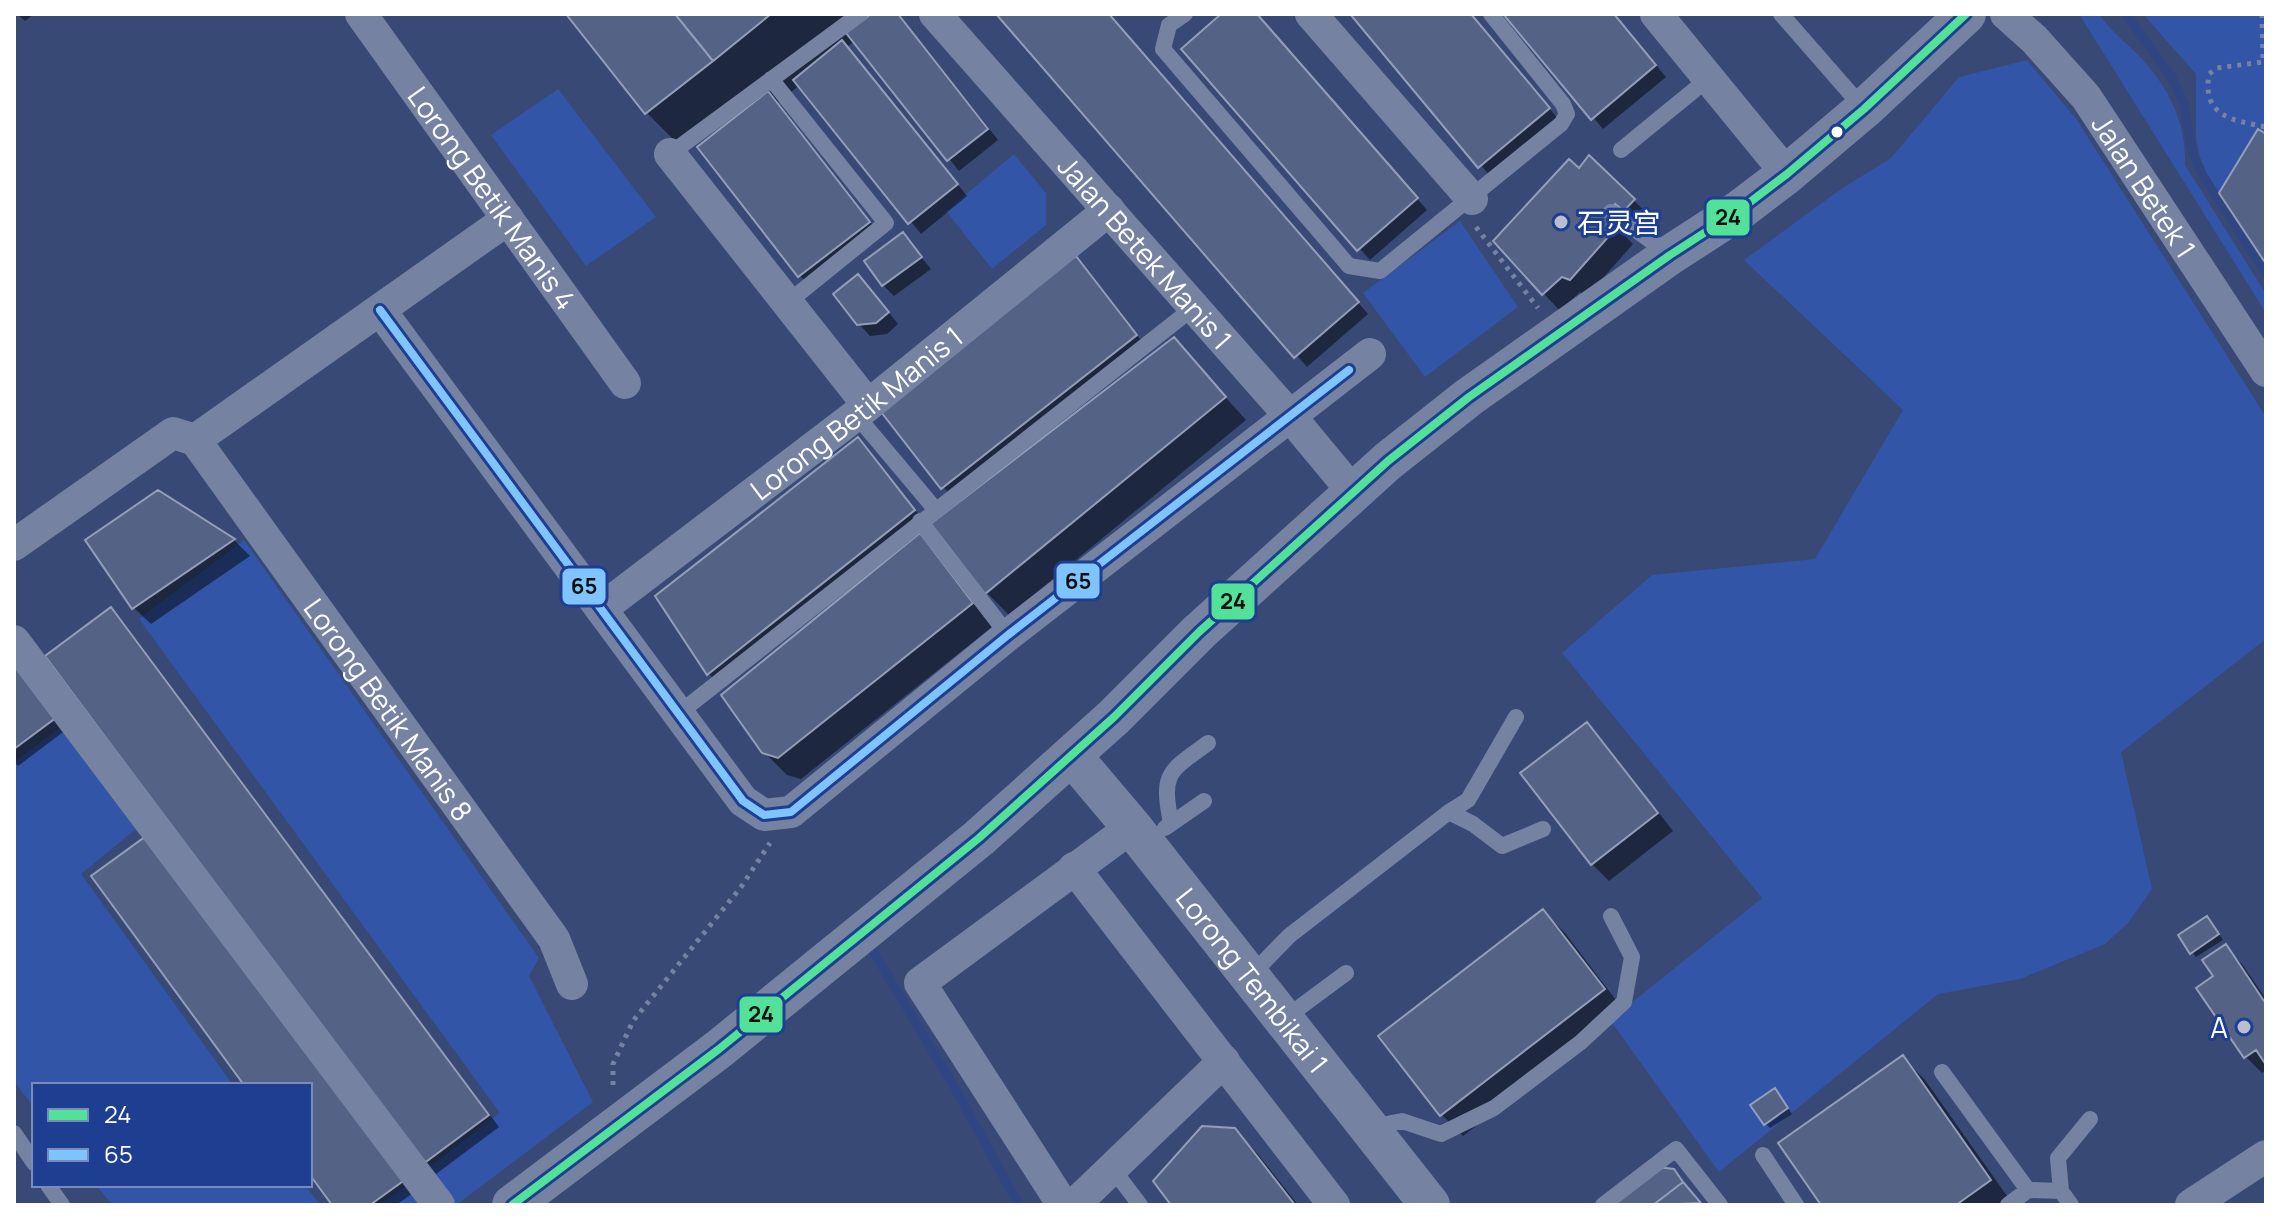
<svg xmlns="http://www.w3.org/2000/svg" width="2280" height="1219" font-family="Manrope,'Noto Sans SC',sans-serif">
<rect width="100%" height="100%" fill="#384976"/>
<path fill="#3255a7" d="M2079,14H2099C2110,31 2128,44 2142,59C2169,88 2187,125 2185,165L2266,294V313Z
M2143,14H2266V267L2202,167L2196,138V74Z
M2027,60L2077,120L2266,417V639L2121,752L2152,889L2128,923L2105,944L2020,979L1938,994L1719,1172L1610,1020L1762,898L1562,653L1652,575L1815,559L1903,410L1744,260L1841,189L1891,158L1959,77Z
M558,89L656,217L586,266L491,135Z
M1014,154L1046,193V225L992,269L946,211Z
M1460,221L1518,307L1425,377L1363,293Z
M244,540L539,958L529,976L593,1102L456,1205H450L424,1171L500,1113L139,619Z
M66,723L142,824L81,874L233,1085H34V1107L14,1082V762Z
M411,1183L426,1205H379Z
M96,1185H305L320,1205H112Z"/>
<path fill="#0007" d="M17,14H34L25,21Z
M569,14H858L864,22L874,14H899L998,140L959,171L855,41L847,47L967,196L921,234L800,85L777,103L879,233L811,287L800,276L757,102L745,91L678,144L647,113Z
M999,14H1108L1368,314L1307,367Z
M1225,14H1256L1427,210L1370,260L1184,49Z
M1352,14H1471L1559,120L1491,177Z
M1505,14H1613L1666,77L1603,129Z
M1589,158L1651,217L1642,226L1633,219L1623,234L1633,244L1587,296L1580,292L1560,311L1495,241L1579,171Z
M903,235L931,269L894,296L883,285Z
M1086,270L1146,347L954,498L943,487Z
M869,288L898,324L887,334L870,336L859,324Z
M1174,340L1246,420L1009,615L987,593L932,525Z
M858,440L925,522L720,685L709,674L657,597Z
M158,492L234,540L250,556L151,624L134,608Z
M919,536L993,626L801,779L787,775L764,752Z
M111,609L122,620L499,1127L436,1174L425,1163Z
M14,658L67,729L18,766L14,762Z
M1587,724L1603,741L1673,831L1609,881L1592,864L1523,774Z
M149,836L416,1191L396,1205H335L310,1171V1085H247Z
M1543,911L1565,933L1625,1012L1463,1136L1441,1114Z
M2212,924L2223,940L2196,957L2192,952Z
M2225,947L2242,964L2266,999V1070L2262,1073L2245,1056L2216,977Z
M1903,1058L1925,1080L2012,1203L2009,1205H1824Z
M1780,1095L1792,1114L1770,1128L1766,1124Z
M1234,1130L1257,1153L1298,1205H1174Z
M1673,1171L1703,1205H1610Z"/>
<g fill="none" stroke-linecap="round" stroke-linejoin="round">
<path stroke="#304683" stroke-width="9" d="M2126,14L2172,78L2184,104L2192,151L2203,176L2266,273
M873,951L956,1090L1019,1205"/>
</g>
<path fill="#546286" stroke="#949eb8" stroke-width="2" d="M566,14H675L713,61L645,114Z
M675,14H771L713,61Z
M871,14H898L988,129L947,161L846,33Z
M996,14H1109L1359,302L1294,358Z
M1221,14H1257L1418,198L1357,251L1181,49Z
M1350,14H1471L1550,108L1478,168Z
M1503,14H1614L1656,65L1591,120Z
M842,40L958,184L908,224L793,80Z
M768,91L870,222L798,277L697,147Z
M2258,129L2266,134V264L2219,193Z
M1589,155L1635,199L1624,211L1615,204L1606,217L1618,226L1570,280L1562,277L1542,295L1493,241L1569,159L1579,168Z
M903,232L922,257L882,286L864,261Z
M1076,256L1137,335L941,489L878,408Z
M858,274L889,312L876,323L857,325L833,294Z
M1174,337L1226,397L985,594L929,525Z
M858,437L915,510L707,675L655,596Z
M158,490L235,539L132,609L85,540Z
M920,533L973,603L778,758L762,753L721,695Z
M111,607L489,1115L423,1164L45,656Z
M14,659L57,717L14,749Z
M1587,722L1658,813L1591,865L1520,773Z
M149,834L406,1179L370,1205H332L310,1175V1085H244L91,876Z
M1543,909L1605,989L1440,1116L1378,1036Z
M2207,916L2219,934L2190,954L2178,935Z
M2226,944L2266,1004V1065L2256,1050L2244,1058L2196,988L2213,976L2202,960Z
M1903,1055L1991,1180L1956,1205H1821L1778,1143Z
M1775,1088L1788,1108L1764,1125L1750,1105Z
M1202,1126L1235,1128L1295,1205H1171L1153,1181Z
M1657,1167L1674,1169L1683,1182L1653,1205H1607Z
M1683,1182L1701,1203L1653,1205Z"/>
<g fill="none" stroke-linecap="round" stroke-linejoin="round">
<path stroke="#7582a1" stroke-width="5" stroke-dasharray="4 6" stroke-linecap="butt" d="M2262,14L2263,62L2217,68L2209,74C2202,117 2232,120 2266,127
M1476,227L1538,308
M613,1085V1064L633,1021L741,887L770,843"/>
<path stroke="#7582a1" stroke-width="16" d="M1185,14L1169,25L1163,49L1349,266L1380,271L1561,124L1567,114L1563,104L1491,14
M1781,14L1864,109
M771,79L886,223L787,303
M1621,150L1709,78
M670,154L860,14
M1611,212L1669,254
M856,415L935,509
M920,521L1008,635
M678,714L1193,308
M1449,812L1468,800L1516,717
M1171,823C1161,773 1168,772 1208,743
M1165,828L1204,801
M1250,976L1289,936L1449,812L1473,824L1502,846L1543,829
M1284,1019L1346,973
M1942,1072L2028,1190
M1371,1127L1402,1121L1441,1134L1494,1108L1581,1042L1624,1002L1632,957L1611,916
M14,1133L34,1163
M1763,1155L1796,1205
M1112,1168L1140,1205
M48,1185L62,1205
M2061,1191L2058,1158L2090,1119
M1603,1205L1676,1149L1720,1205
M2008,1205L2028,1190L2061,1191L2071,1205"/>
<g stroke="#7582a1" stroke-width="32">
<path id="s1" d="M361,14L625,383"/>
<path id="s2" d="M935,14L1290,416L1353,492"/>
<path d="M1311,14L1472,199"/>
<path d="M1656,14L1787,174"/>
<path id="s3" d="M2006,14L2034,39L2086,97L2266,371"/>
<path d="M670,154L868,405"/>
<path d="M380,310L743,801L764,815L791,812L1008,635L1370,354"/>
<path id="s4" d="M195,440L554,939L572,984"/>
<path d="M195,440L508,219"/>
<path d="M14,545L173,433L195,440"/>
<path id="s5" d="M601,609L856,415L1109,210"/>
<path d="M14,641L439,1205"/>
<path d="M1074,868L1334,1205"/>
<path d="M1063,1205L920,983L1132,827"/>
<path d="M1074,1205L1224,1061"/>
<path d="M2191,1205L2266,1156"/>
</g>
<g stroke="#7582a1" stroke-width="40">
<path id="s6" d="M1072,756L1132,827L1430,1205"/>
<path d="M512,1205L719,1049L979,838L1114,717L1199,632L1388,461L1469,397L1670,255L1741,209L1787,174L1864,109L1966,14"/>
</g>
<g stroke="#1d3e91" stroke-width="14">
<path id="bus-1" d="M512,1205L719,1049L979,838L1114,717L1199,632L1388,461L1469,397L1670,255L1741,209L1787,174L1864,109L1966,14"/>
</g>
<g stroke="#1d3e91" stroke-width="14">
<path id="bus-2" d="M380,310L743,801L764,815L791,812L1008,635L1349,370"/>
</g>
<use href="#bus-1" stroke="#53e098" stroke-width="8"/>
<use href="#bus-2" stroke="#80c4ff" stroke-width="8"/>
</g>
<circle fill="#fff" stroke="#1d3e91" stroke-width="3" cx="1837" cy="132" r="7"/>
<g fill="#b9bfcf" stroke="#1d3e91" stroke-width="3">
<circle cx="1561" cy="222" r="8"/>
<circle cx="2244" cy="1027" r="8"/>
</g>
<g text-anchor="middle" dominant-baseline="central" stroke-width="6" stroke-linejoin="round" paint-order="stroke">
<g font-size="28" fill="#fff" stroke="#1d3e91">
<text stroke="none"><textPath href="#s3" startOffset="222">Jalan Betek 1</textPath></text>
<text stroke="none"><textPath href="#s1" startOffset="226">Lorong Betik Manis 4</textPath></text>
<text stroke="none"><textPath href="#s2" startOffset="318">Jalan Betek Manis 1</textPath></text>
<text stroke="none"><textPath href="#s5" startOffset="322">Lorong Betik Manis 1</textPath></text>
<text stroke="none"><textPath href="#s4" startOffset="332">Lorong Betik Manis 8</textPath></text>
<text stroke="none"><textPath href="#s6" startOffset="288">Lorong Tembikai 1</textPath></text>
</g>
<g font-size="28" fill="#fff" stroke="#1d3e91" text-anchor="start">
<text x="1577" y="222">石灵宫</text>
<text x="2228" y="1027" text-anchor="end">A</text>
</g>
</g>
<g stroke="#1d3e91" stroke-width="3">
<rect x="1705" y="198" width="46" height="39" rx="8" fill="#53e098"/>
<rect x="1055" y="562" width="46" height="38" rx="8" fill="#80c4ff"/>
<rect x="561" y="567" width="46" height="39" rx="8" fill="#80c4ff"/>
<rect x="1210" y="582" width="46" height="39" rx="8" fill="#53e098"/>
<rect x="738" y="995" width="46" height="39" rx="8" fill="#53e098"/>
</g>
<g font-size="22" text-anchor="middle" font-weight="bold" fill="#111">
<text x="1728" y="225">24</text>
<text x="1078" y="589">65</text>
<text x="584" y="594">65</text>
<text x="1233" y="609">24</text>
<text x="761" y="1022">24</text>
</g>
<rect width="2280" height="1219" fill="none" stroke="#ffffff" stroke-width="32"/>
<rect x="32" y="1083" width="280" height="104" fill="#1d3e91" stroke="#778bbd" stroke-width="2"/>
<rect x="48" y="1109" width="40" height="12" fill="#53e098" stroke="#778bbd" stroke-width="2"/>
<text x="104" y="1123" font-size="24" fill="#ffffff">24</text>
<rect x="48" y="1149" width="40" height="12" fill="#80c4ff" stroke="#778bbd" stroke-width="2"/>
<text x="104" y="1163" font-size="24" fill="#ffffff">65</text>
</svg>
